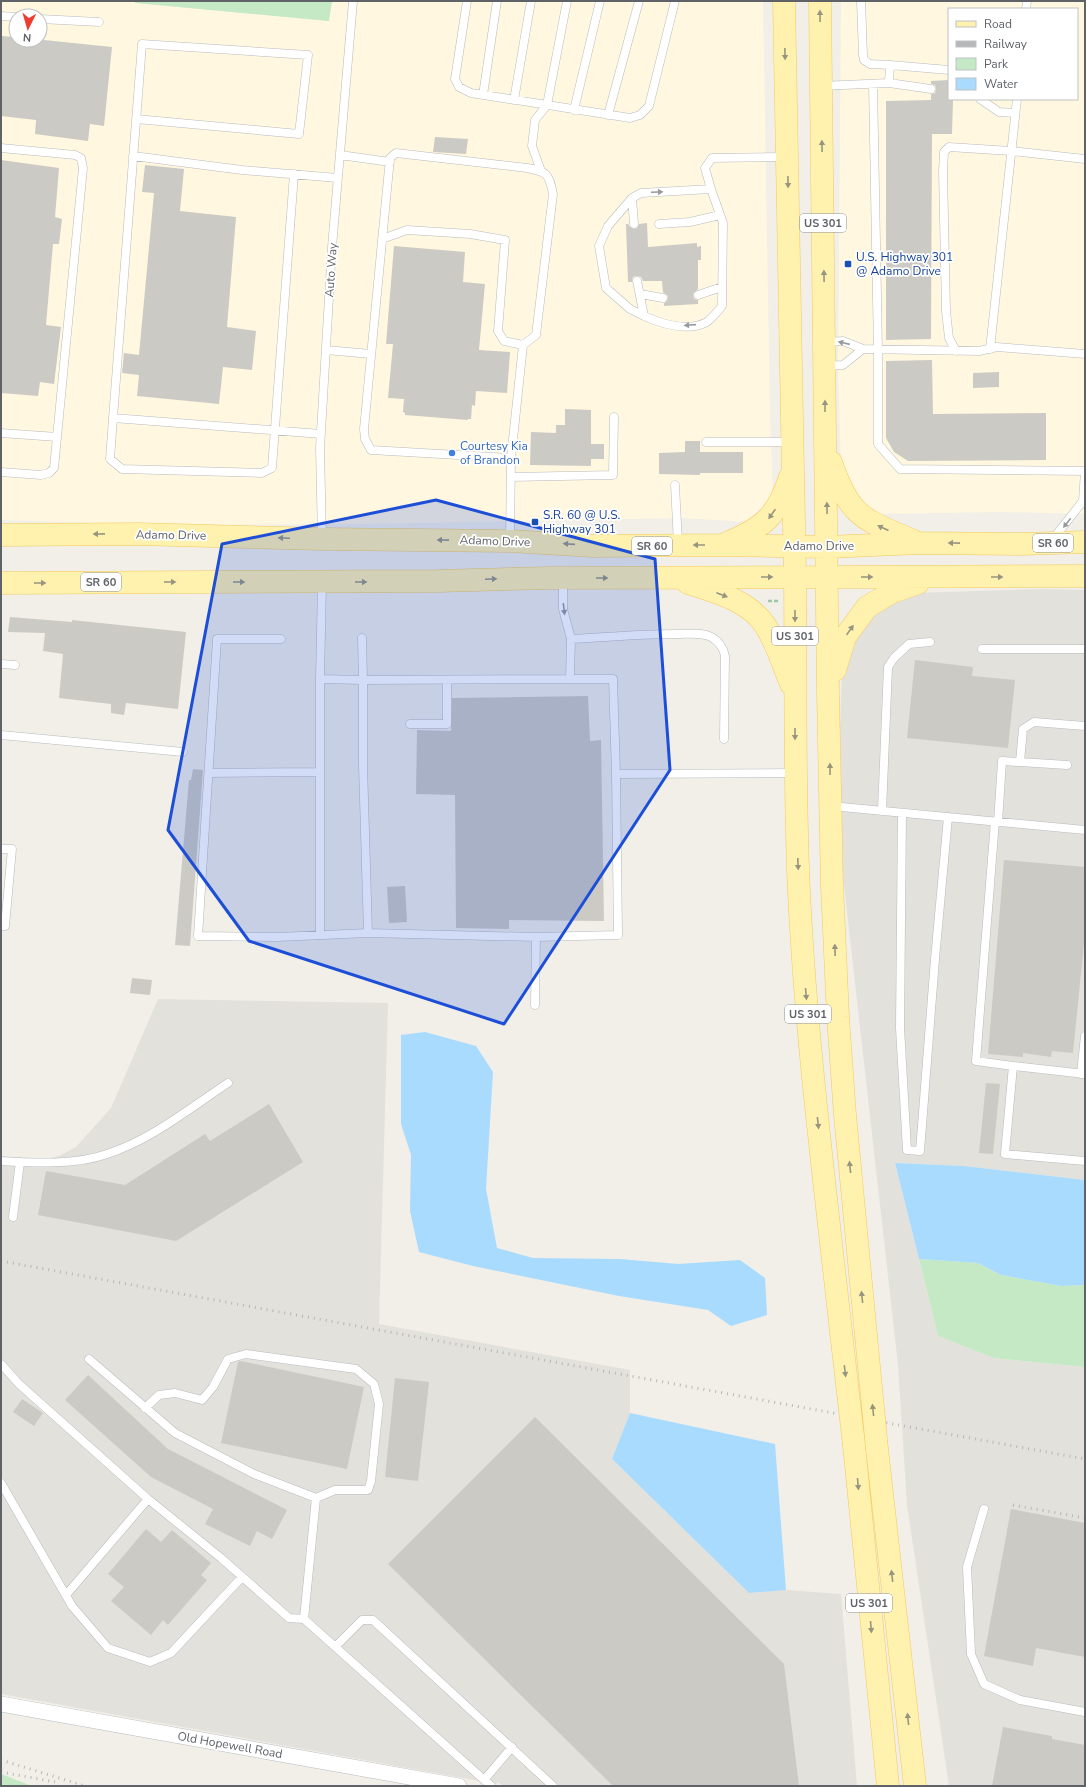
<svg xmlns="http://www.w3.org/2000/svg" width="1086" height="1787" font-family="'Nunito Sans',sans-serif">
<rect width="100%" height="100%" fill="#f1efe7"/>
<path fill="#fff7df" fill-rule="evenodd" d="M1,1H133L136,3L328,21L332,1H763L770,413L773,498L745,522L683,518L359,524L156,525L1,520ZM16,16H40V40H16Z
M841,1H1085V514L1001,512L873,514L858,502L841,467L838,370ZM949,9H1077V99H949Z"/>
<path fill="#e3e1dc" d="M1044,589L1085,590V1180L964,1166L895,1163L938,1336L994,1358L1085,1367V1786H949L907,1505L898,1365L842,867L840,727L842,673L851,641L871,613L913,593Z
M158,999L388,1003L379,1324L630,1370V1413L612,1459L749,1593L786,1590L841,1594L857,1786H506L502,1785L498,1782L496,1784L1,1694V1156L42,1160L59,1156L76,1147L111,1108Z"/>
<path fill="#c4e9c4" d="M133,1H332L329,21L136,3Z
M919,1259L978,1263L1001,1275L1061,1286L1085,1285V1367L994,1358L938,1336Z
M1,1774L32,1786H1Z"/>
<path fill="#a9dbff" d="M425,1032L476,1046L493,1072L486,1189L497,1248L533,1258L620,1259L678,1264L740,1260L765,1278L767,1315L731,1326L708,1310L619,1296L473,1266L419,1252L410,1211L411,1155L401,1124V1035Z
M895,1163L964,1166L1085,1180V1285L1061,1286L1001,1275L978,1263L919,1259Z
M630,1413L775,1444L786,1590L749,1593L612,1459Z"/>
<path fill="#cccac4" d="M1,36L16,37V40H44L112,47L104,126L90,124L88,141L35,134L36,120L1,116Z
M949,80V99H953L952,134H932L931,339L886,340V101L931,100V94L935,93L936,89L935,85L931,84V81Z
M435,137L468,139L466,154L433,152Z
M1,160L59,168L55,217L62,219L59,244H53L46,325L61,327L54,384L40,382L38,396L1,393Z
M145,165L184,169L180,211L236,217L227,327L256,331L252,370L223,367L219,404L137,396L139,375L122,373L124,353L139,355L154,193L142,192Z
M647,223L648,247L697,243V247L701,246V260H698V289L693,294L694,299L698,300V304L664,306V303L667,301L668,296L663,292L662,281H643L641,277L636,276L633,277L632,282H628L626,224H628L630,227L634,229L637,228L639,224Z
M394,246L465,252L463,282L485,284L479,350L510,352L507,393L476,391L475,406L472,405L471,419H468V420L405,415V413L403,412L404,399L388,398L393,344H386Z
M932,360L933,414L1046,413V460L908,461L894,452L886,438V361Z
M999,372V387L973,388V373Z
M565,409L591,410V444H604V459H591V466L530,465L531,432L556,433V425H565Z
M685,441H700V452H743V473H700V475L659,474V453L685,452Z
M10,617L72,622V620L186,632L178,709L126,703L124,715L111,713V704L59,698L63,654L43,651L45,633L8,632Z
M915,660L973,667L972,676L1015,680L1008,748L907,738Z
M588,696L590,741L601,740L604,921L509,920V929L456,928L455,795L416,794L417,730L451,731L452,698Z
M193,769L203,770L190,946L175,945L189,780H191Z
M1004,860L1085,867V933L1073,1053L1052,1051L1051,1057L1023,1053V1057L988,1054Z
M405,886L407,922L389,923L387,887Z
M132,978L152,980L150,995L130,993Z
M986,1083L1000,1084L993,1154L979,1153Z
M269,1104L303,1162L176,1241L38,1215L46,1171L125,1185L205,1134L210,1141Z
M241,1361L364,1387L347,1469L221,1443L238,1362Z
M88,1375L168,1449L287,1510L272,1539L257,1531L250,1546L205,1524L213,1509L151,1477L65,1400Z
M395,1378L429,1382L418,1481L385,1477Z
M22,1399L43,1413L34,1426L13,1412Z
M535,1417L784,1664L799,1786H613L388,1564Z
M1011,1509L1085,1523V1657L1036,1648L1033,1666L984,1656Z
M146,1529L161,1542L172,1530L211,1563L201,1575L207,1580L168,1625L163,1620L151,1635L111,1601L124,1587L108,1574Z
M1003,1727L1052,1736V1739L1085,1745V1786H992Z"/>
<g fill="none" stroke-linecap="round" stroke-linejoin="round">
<g stroke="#b8babe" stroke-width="9">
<path id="lane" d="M467,1L455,79L459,87L471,93L630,118L640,115L649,106L675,1
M861,1L863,55L864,60L870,64L890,65
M1026,9L1027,1
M1,16L16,17
M40,19L99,22
M889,83L931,89
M873,84L878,350V444L900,469L1085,471L1083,501L1053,539
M821,86L889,83L890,65L949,70
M483,95L497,1
M980,99L999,112L1015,113
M514,100L531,1
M574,110L600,1
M608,115L639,1
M136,119L299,134L308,55L142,44L113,418L321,434
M1,148L75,155L81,158L83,168L54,468L49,473L41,475L1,472
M340,155L390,162
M133,156L242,170L338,178
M541,171L532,146L535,120L547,105L567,1
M632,198L608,226L599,246L606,288L630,309L644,316
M634,224L632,198L641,193L711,189
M659,224L690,222L720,215
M382,239L407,230L470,234L505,240L498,331L504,341L523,345
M637,281L644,316C662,324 688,332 707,322C712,318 718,311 722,306L723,223L711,189L705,168L712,158L786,157
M640,294L663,298
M698,295L722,287
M826,342L843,341L863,349L979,351L997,347L1085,354
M990,349L1017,99
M326,350L371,354
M956,351L949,338L946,311L943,171L944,152L949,147L1011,151L1085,159
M825,366L843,365L863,349
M113,418L110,459L122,469L262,473L272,468L294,174
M1,433L57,437
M706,442H792
M511,477L613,475L614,417
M675,485L678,544
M322,539L320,448L332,247L353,1
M510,540L511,458L523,345L536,335L553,194C549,173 547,172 527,168L396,153L390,158L364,429L365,439L371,450L511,458
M563,579V609L571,639L570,679H613L616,774
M322,583L320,679L363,680V765L368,933
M362,638L363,680L570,679
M281,639H217L198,936L278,937L368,933L536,937
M571,639C606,637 642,634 678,634C688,634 702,632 711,637C718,640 724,649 725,656L724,739
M982,649H1085
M1,664L15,665
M320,679V935
M410,724H447V680
M1,735L183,752
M1020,762L1067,765
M209,773L320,772
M831,806L1085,830
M882,811L888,667L894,658L909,644L930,642
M902,813L900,1028L907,1150L920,1151L935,959L948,817
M995,821L976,1061L1013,1066
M998,822L1002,761L1020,762L1023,729L1034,722L1085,726
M1,849H12L5,926H1
M535,1005L536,937L618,935L616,774L794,773
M1081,1074L1085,1036
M1085,1074L1013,1066L1005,1154L1085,1161
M1,1161C33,1163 77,1165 107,1154C151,1140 190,1108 228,1083
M13,1217L20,1162
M89,1359L175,1433L254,1474L316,1498
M1,1364L19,1384L148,1499L221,1558L289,1618L304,1619L491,1786
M145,1408L159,1395L175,1393L202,1400L213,1387L228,1359L246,1354L356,1369L374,1384L379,1404L371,1481L368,1490H335L316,1498L304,1619
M1,1483L72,1606L108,1648L150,1662L171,1653L242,1577
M984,1509L967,1567L971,1654L984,1684L1020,1700L1085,1712
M66,1595L148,1499
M335,1647L362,1620H373L553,1786
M484,1780L512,1747"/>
</g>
<g stroke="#b8babe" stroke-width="16">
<path id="street" d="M1,1704L459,1786"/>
</g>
<g stroke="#f5c95c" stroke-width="23">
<path id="primary" d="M784,1C788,193 792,385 795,577C796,682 794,787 799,892C806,1039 825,1186 841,1332
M820,1L828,693L832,886L838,1017L845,1115L866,1336
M831,462C850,518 863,519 914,541
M1,535L138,534L322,539L510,541L593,546L722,545L827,547L919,543L1021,544L1085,542
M727,543C765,527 777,516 790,477
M1,583L438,581L549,578L1085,576
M688,583C715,592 748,600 765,625C776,642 783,665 791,684
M835,670L845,637L867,607L892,592L918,583
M854,1445L888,1786
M877,1449L915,1786"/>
</g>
<path stroke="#9ccaa9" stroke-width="2.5" stroke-dasharray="4 2" stroke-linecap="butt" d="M768,601H779"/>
<use href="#lane" stroke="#fff" stroke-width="8"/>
<use href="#street" stroke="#fff" stroke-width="15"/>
<use href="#primary" stroke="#fff1ae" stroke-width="22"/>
<path stroke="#b6b7b8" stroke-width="3" stroke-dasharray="1 5" stroke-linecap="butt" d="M1,1261L1085,1459
M1013,1505L1085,1518
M1,1760L85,1786
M1,1772L55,1782"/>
<g stroke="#f5c95c" stroke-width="23" stroke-linecap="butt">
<path id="primary-bridge" d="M841,1332L854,1445
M866,1336L877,1449"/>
</g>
<use href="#primary-bridge" stroke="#fff1ae" stroke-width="22"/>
</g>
<defs><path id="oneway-solid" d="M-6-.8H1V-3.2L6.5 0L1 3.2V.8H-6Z"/></defs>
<g fill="#979580">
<use href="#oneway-solid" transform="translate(820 16) rotate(-91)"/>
<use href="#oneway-solid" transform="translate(785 54) rotate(89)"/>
<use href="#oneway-solid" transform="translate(822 146) rotate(-91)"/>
<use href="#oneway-solid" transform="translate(788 182) rotate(89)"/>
<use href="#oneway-solid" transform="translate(824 276) rotate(-91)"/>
<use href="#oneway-solid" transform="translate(825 406) rotate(-90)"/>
<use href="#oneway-solid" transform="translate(827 508) rotate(-91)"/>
<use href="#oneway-solid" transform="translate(772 514) rotate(125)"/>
<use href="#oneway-solid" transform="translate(883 528) rotate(-156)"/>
<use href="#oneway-solid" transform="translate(99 534) rotate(179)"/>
<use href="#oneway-solid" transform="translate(284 538) rotate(-178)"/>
<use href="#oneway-solid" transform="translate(443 540) rotate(-179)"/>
<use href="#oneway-solid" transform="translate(954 543) rotate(-179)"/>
<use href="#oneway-solid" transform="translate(569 544) rotate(-176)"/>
<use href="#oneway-solid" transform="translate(699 545) rotate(180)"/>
<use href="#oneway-solid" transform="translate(767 577)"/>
<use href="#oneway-solid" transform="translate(867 577)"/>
<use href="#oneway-solid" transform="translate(997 577)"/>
<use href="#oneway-solid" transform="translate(602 578)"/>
<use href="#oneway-solid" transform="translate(491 579) rotate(-2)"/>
<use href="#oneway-solid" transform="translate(170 582)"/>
<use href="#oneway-solid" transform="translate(239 582)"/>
<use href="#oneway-solid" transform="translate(361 582)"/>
<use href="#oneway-solid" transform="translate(40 583)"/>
<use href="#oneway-solid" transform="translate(722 595) rotate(21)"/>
<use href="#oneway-solid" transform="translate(795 616) rotate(90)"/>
<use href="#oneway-solid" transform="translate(850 630) rotate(-55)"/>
<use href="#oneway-solid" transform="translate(795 734) rotate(90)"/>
<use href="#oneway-solid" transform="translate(830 769) rotate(-91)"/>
<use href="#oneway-solid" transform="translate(798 864) rotate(88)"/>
<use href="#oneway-solid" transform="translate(835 950) rotate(-92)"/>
<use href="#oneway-solid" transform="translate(806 994) rotate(85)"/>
<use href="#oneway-solid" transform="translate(818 1123) rotate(84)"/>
<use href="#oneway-solid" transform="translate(850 1167) rotate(-96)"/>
<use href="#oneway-solid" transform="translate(862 1297) rotate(-96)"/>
<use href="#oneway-solid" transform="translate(845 1371) rotate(83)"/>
<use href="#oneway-solid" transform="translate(873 1410) rotate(-96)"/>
<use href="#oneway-solid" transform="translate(858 1484) rotate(85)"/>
<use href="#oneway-solid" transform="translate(892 1576) rotate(-97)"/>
<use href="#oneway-solid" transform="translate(871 1627) rotate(85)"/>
<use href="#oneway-solid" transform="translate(908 1719) rotate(-96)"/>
</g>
<g fill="#979a9d">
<use href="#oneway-solid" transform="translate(657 192) rotate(-3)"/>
<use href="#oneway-solid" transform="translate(690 325) rotate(176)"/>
<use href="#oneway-solid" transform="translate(844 343) rotate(-167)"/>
<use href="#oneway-solid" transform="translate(1067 523) rotate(128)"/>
<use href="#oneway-solid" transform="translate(564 609) rotate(83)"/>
</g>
<path fill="#1d4ed8" fill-opacity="0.2" stroke="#1d4ed8" stroke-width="3" stroke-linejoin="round" d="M436,500L655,559L670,770L504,1024L249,941L168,830L222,544Z"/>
<g fill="#1a4fb4" stroke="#fff" stroke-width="1.5">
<rect x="844" y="260" width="8" height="8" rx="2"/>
<rect x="531" y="518" width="8" height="8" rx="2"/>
</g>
<circle fill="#3f7fe0" stroke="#fff" stroke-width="1.5" cx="452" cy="453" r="4"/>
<g text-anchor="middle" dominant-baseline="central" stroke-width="3.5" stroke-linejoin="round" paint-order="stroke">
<g fill="#fff" stroke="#8f9295" stroke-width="1">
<rect x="800" y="214" width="46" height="18" rx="3"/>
<rect x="1033" y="534" width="40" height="18" rx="3"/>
<rect x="632" y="537" width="40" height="18" rx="3"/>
<rect x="81" y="573" width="40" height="18" rx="3"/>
<rect x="772" y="627" width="46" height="18" rx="3"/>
<rect x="785" y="1005" width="46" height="18" rx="3"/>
<rect x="846" y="1594" width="46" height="18" rx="3"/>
</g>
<g font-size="11" font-weight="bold" fill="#5f6368">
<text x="823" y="223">US 301</text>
<text x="1053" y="543">SR 60</text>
<text x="652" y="546">SR 60</text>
<text x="101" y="582">SR 60</text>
<text x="795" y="636">US 301</text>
<text x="808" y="1014">US 301</text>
<text x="869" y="1603">US 301</text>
</g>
<g font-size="12" fill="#164399" stroke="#fff" text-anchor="start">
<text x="856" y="257">U.S. Highway 301<tspan x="856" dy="14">@ Adamo Drive</tspan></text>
<text x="543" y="515">S.R. 60 @ U.S.<tspan x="543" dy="14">Highway 301</tspan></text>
</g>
<g font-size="12" fill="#5f6368" stroke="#fff">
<text transform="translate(331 270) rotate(-86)">Auto Way</text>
<text transform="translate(171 535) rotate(1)">Adamo Drive</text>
<text transform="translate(495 541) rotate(2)">Adamo Drive</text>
<text x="819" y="546">Adamo Drive</text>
<text transform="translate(230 1745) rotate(10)">Old Hopewell Road</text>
</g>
<g font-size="12" fill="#366cbe" stroke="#fff" text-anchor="start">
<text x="460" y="446">Courtesy Kia<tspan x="460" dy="14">of Brandon</tspan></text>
</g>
</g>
<rect width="1086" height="1787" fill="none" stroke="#5f6368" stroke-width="4"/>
<rect x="948" y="8" width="130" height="92" fill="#ffffff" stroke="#bfc1c3"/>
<rect x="956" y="21" width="20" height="6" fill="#fff1ae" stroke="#bfc1c3"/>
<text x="984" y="28" font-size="12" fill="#5f6368">Road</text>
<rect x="956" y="41" width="20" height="6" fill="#b6b7b8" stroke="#bfc1c3"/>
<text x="984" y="48" font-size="12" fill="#5f6368">Railway</text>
<rect x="956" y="58" width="20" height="12" fill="#c4e9c4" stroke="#bfc1c3"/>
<text x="984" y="68" font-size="12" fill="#5f6368">Park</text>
<rect x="956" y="78" width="20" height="12" fill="#a9dbff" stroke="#bfc1c3"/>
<text x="984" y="88" font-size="12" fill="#5f6368">Water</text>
<g transform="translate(28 28) rotate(185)"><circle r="19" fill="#ffffff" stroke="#bfc1c3"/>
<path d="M0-3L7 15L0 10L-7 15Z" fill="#ee3d30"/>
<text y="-6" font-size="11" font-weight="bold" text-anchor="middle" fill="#5f6368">N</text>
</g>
</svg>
